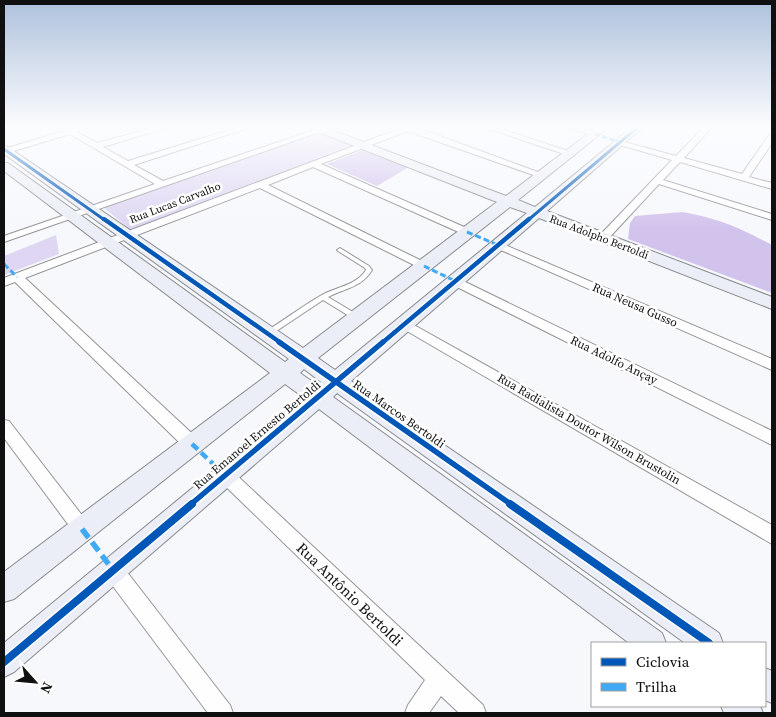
<svg xmlns="http://www.w3.org/2000/svg" width="776" height="717" font-family="'Source Serif 4',serif">
<rect width="100%" height="100%" fill="#f6f8fc"/>
<path fill="#ded6f3" d="M318,132L351,145L131,230L103,207Z
M56,235L59,254L4,275V256Z"/>
<path fill="#d2c3ec" d="M363,150L409,167L377,186L327,164Z
M682,212C718,218 740,228 772,245V293L628,239L630,223L635,216Z"/>
<g fill="none" stroke-linecap="round" stroke-linejoin="round">
<g stroke="#949496" stroke-width="2">
<path id="lane" d="M340,248L369,266L372,270C361,288 345,288 328,297L358,315L359,317L358,319H354L323,300L269,336H265L264,334L265,332C283,321 301,307 320,296C335,287 356,286 366,270L365,268L338,251L337,250Z"/>
</g>
<g stroke="#949496" stroke-width="2">
<path id="street" d="M59,127L71,129L89,127L77,132L97,143L157,127H169L103,147L128,161L239,127H251L134,165L163,181L323,127H334L4,242V236L155,184L70,134L4,154V149L64,131Z
M404,127H415L546,175L545,177H539L408,131L321,164L471,230L472,232L471,234H463L313,167L268,185L428,264L430,266L428,268H420L260,188L25,278L198,439L200,444L198,449L192,451L186,449L15,282L4,286V278Z
M483,127H495L574,153L567,155Z
M565,127H577L599,134L595,136Z
M704,127H712L684,158L742,174L769,135H772V143L749,177L772,183V189L680,162L663,180L772,214V220L659,184L607,240H599L598,238L599,236L672,160L617,144V140L676,156Z
M498,242L772,359V370L494,247L493,245L494,243Z
M455,277L772,431V445L451,284L449,281L451,278Z
M405,320L772,525V544L400,327L399,324L400,321Z
M4,420L9,421L88,523L91,529L88,535L82,538L76,535L4,438Z
M225,467L231,470L483,705L486,713H459L441,696L429,713H405L408,705L425,680L219,480L217,475L219,470Z
M113,560L120,563L230,705L233,713H208L106,577L103,570L106,563Z"/>
</g>
<g stroke="#8a8b8d" stroke-width="2">
<path id="secondary" d="M310,127H324L506,196L597,127H609L518,200L535,207L632,127H643L547,211L772,297V309L539,218L351,381L719,633L723,643H685L337,393L333,397L662,633L666,643H629L319,409L14,672L4,677V643L303,397L285,384L14,599L4,602V572L270,373L4,171V163H8L285,362L289,359L4,154V146L8,147L303,348L497,202L311,129ZM510,207L527,213L335,370L318,358ZM304,369L321,382L317,385L300,373Z
M765,668L772,671V703L765,700Z
M721,706H760L763,713H724Z"/>
</g>
<use href="#lane" fill="#fefeff" fill-rule="evenodd"/>
<use href="#street" fill="#fefeff" fill-rule="evenodd"/>
<use href="#secondary" fill="#ebeef6" fill-rule="evenodd"/>
<path stroke="#3fa9f5" stroke-width="2.5" stroke-dasharray="5 2.5" stroke-linecap="butt" d="M595,134L620,142"/>
<path stroke="#3fa9f5" stroke-width="3" stroke-dasharray="6 3" stroke-linecap="butt" d="M467,232L498,245
M4,264L17,277
M424,266L455,281"/>
<path stroke="#3fa9f5" stroke-width="4.5" stroke-dasharray="8 4.5" stroke-linecap="butt" d="M192,444L225,475"/>
<path stroke="#3fa9f5" stroke-width="5.5" stroke-dasharray="11 5.5" stroke-linecap="butt" d="M82,529L113,570"/>
<g stroke="#fff" stroke-width="5">
<path id="cycleway-far3" d="M4,149L106,221
M527,221L638,127"/>
</g>
<g stroke="#fff" stroke-width="7">
<path id="cycleway-far2" d="M104,219L281,343
M382,343L529,219"/>
</g>
<g stroke="#fff" stroke-width="9">
<path id="cycleway-far1" d="M279,342L512,505
M190,505L383,342"/>
</g>
<g stroke="#fff" stroke-width="11">
<path id="cycleway" d="M510,504L709,643
M4,662L192,504"/>
</g>
<use href="#cycleway-far3" stroke="#0057b8" stroke-width="3"/>
<use href="#cycleway-far2" stroke="#0057b8" stroke-width="4.5"/>
<use href="#cycleway-far1" stroke="#0057b8" stroke-width="5.5"/>
<use href="#cycleway" stroke="#0057b8" stroke-width="8"/>
</g>
<linearGradient id="sky" x2="0" y2="1"><stop stop-color="#aec1dc"/><stop offset="0.56" stop-color="#fbfcfe"/><stop offset="1" stop-color="#fbfcfe" stop-opacity="0"/></linearGradient>
<rect width="776" height="227" fill="url(#sky)"/>
<g text-anchor="middle" dominant-baseline="central" stroke-width="5" stroke-linejoin="round" paint-order="stroke">
<g font-size="11" fill="#101010" stroke="#fff">
<text transform="translate(175 203) rotate(-21)">Rua Lucas Carvalho</text>
<text transform="translate(599 237) rotate(21)">Rua Adolpho Bertoldi</text>
</g>
<g font-size="12" fill="#101010" stroke="#fff">
<text transform="translate(635 305) rotate(24)">Rua Neusa Gusso</text>
<text transform="translate(614 360) rotate(26)">Rua Adolfo Ançay</text>
<text transform="translate(399 414) rotate(35)">Rua Marcos Bertoldi</text>
<text transform="translate(589 429) rotate(30)">Rua Radialista Doutor Wilson Brustolin</text>
<text transform="translate(257 435) rotate(-40)">Rua Emanoel Ernesto Bertoldi</text>
</g>
<g font-size="15" fill="#101010" stroke="#fff">
<text transform="translate(350 594) rotate(44)">Rua Antônio Bertoldi</text>
</g>
</g>
<rect width="776" height="717" fill="none" stroke="#101010" stroke-width="10"/>
<rect x="591" y="642" width="175" height="65" fill="#ffffff" stroke="#9f9f9f"/>
<rect x="601" y="658" width="25" height="8" fill="#0057b8" stroke="#9f9f9f"/>
<text x="636" y="667" font-size="15" fill="#101010">Ciclovia</text>
<rect x="601" y="683" width="25" height="8" fill="#3fa9f5" stroke="#9f9f9f"/>
<text x="636" y="692" font-size="15" fill="#101010">Trilha</text>
<g transform="translate(35 682) rotate(117)" stroke="#ffffff" stroke-width="4" paint-order="stroke">
<path d="M0-4L9 19L0 12L-9 19Z" fill="#101010"/>
<text y="-8" font-size="14" font-weight="bold" text-anchor="middle" fill="#101010">N</text>
</g>
</svg>
